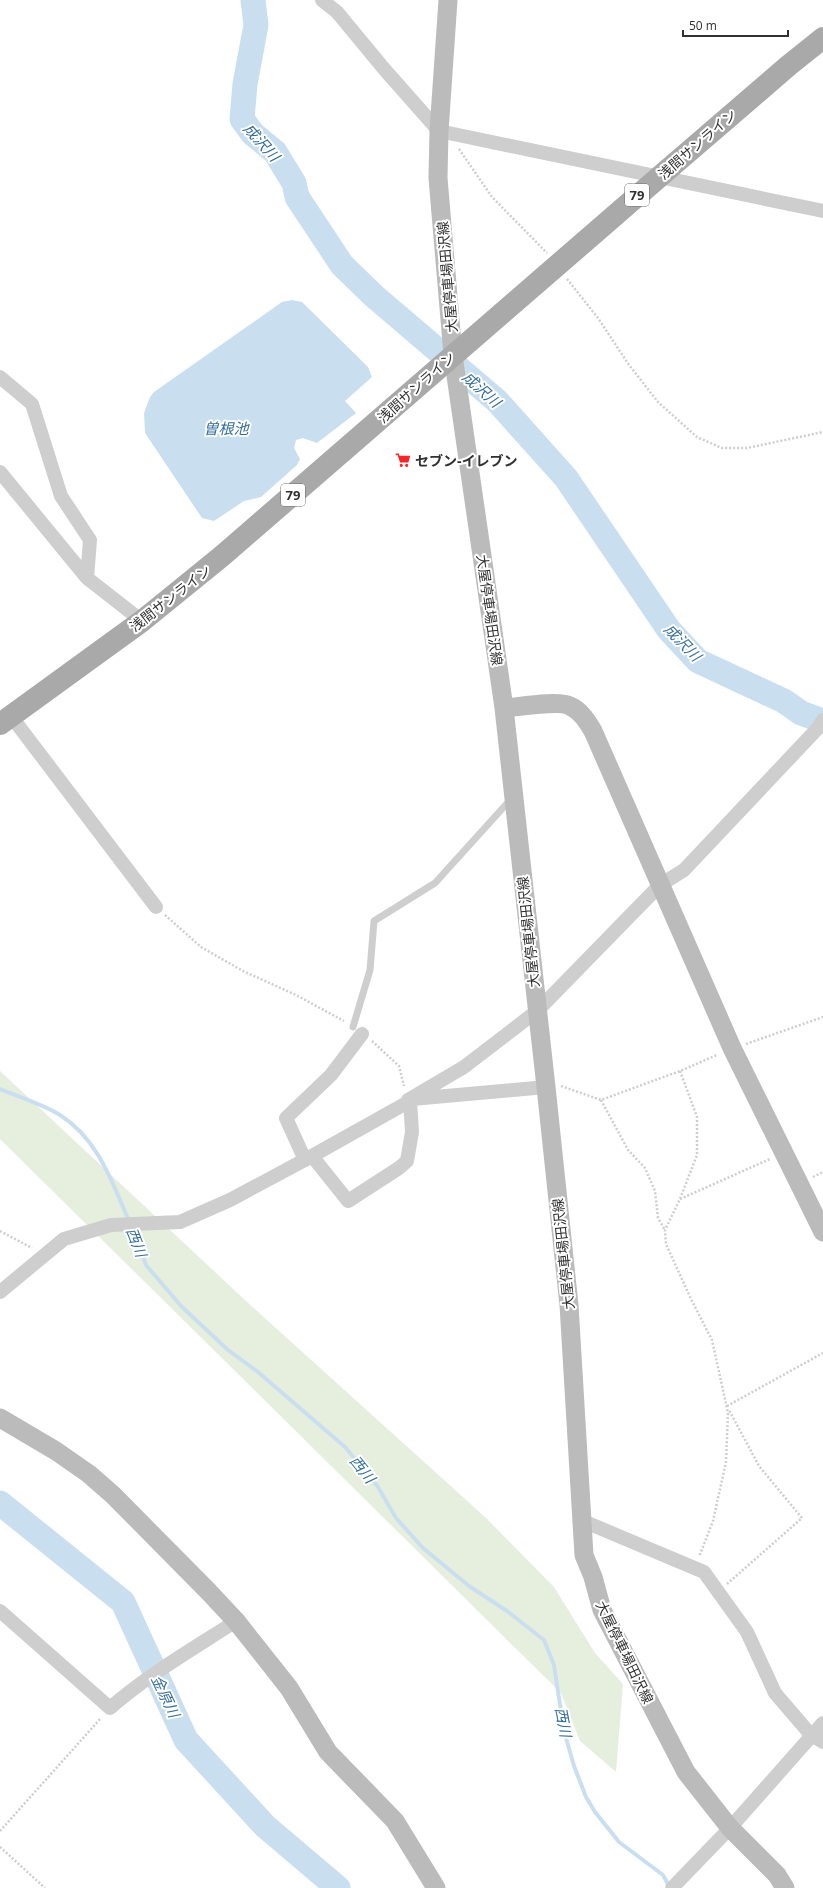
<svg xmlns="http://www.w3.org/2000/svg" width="823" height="1888" font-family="'Open Sans','Noto Sans JP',sans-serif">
<rect width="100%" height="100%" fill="#fff"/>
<path fill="#e6efde" d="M0,1071L246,1301L485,1517L554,1587L595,1653L623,1684L616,1772L580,1741L561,1693L0,1139Z"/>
<path fill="#c9dff0" d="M292,300L302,302L368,367L372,377L345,401L356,413L317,443L303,438L296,440L294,448L300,459L297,465L261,497L244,501L214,521L202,518L145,433L144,413L150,397L154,392L282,302Z"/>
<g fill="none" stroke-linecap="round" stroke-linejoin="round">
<path stroke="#c9dff0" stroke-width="4" d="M0,1089C17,1096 45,1105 60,1115C98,1139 112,1182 129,1221
M132,1227L146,1265L181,1306L228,1350L258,1372L345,1447L378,1487L396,1518L423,1548L469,1586L507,1611L544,1640L554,1665L564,1731L574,1766L586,1797L595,1812L619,1842L663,1875L669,1886"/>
<path stroke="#c9dff0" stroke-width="25" d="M253,0L256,25L245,84L242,119L253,134L275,152L294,183L297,197L342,265L374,296L497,401L566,478L669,630L698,661L784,701L801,713L823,721
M0,1503L123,1602L186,1740L265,1826L338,1888"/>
<path stroke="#cecece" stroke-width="2.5" stroke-dasharray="2 2" stroke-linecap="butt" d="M459,149L492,197L547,253
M567,279L598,318L629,365L658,402L697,437L722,448H747L823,432
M165,915L201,947L243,971L296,995L344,1021
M372,1041L399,1066L404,1086
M746,1044L823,1017
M680,1071L697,1117V1155L680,1199L665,1230L666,1244L691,1299L712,1340L728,1413L726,1462L713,1521L699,1557
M561,1086L601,1100L680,1071L717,1055
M601,1100L628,1150L645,1168L655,1191L658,1218L665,1230
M813,1177L823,1172
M680,1199L770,1159
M0,1231L32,1248
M727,1406L823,1353
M727,1584L802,1518L759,1466L729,1410
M0,1831L101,1718
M0,1847L45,1888"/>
<path stroke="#cecece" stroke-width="7" d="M353,1027L370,970L374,921L435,883L511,799"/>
<path stroke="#cecece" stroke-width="14" d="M322,0L337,12L385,70L439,131L823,211
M0,377L32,404L61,496L90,540L87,578
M0,472L87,578L142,621
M11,716L156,907
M412,1099L546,1087
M408,1100L464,1067L537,1011L660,885L684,870L818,728L823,720
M312,1156L348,1201L399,1168L407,1161L412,1132L410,1101
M305,1160L286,1118L331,1075L362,1034
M0,1292L64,1239L111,1225L180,1222L230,1200L312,1156L410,1101
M583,1521L704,1572L747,1632L775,1693L811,1735L823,1742
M0,1611L110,1708C149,1674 193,1649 236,1621
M672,1888L730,1828L823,1723"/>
<path stroke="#bbb" stroke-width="19" d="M448,0L439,131L438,178L453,355L504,708L546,1087L569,1305L584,1555L593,1577L602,1610L686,1772L730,1828L777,1875L785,1888
M504,708C518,707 559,700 570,706C581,711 587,721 593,731L732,1048L823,1232
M0,1418L56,1451L89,1474L113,1495L208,1591L236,1621L289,1688L328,1752L395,1821L436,1888"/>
<path stroke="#a9a9a9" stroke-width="22" d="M0,724L142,621L222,556L658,178L788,66L823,38"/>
</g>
<defs>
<g id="supermarket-bare" transform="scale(1.2)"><path d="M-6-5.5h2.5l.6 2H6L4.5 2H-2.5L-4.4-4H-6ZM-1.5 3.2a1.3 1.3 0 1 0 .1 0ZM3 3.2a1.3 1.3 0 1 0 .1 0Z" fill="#f6252a" stroke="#fff" stroke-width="2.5" paint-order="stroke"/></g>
</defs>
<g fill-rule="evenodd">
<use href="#supermarket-bare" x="403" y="460"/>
</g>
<g text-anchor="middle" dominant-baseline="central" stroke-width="4" stroke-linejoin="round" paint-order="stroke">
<g fill="#fff" stroke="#6f6f6f" stroke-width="1">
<rect x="625" y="184" width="24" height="22" rx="3"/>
<rect x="281" y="484" width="24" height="22" rx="3"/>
</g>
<g font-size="13" font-weight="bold" fill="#313131">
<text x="637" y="195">79</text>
<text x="293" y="495">79</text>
</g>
<g font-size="14" fill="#313131" stroke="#fff">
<text transform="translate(697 144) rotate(-41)">浅間サンライン</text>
<text transform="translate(447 277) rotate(-95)">大屋停車場田沢線</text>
<text transform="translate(416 387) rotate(-42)">浅間サンライン</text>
<text transform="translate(170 598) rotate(-38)">浅間サンライン</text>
<text transform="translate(490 610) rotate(82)">大屋停車場田沢線</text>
<text transform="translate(528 932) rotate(-96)">大屋停車場田沢線</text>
<text transform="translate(563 1254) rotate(-96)">大屋停車場田沢線</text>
<text transform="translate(625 1652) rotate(64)">大屋停車場田沢線</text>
</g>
<g font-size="14" font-weight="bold" fill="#313131" stroke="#fff" text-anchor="start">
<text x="415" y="460">セブン-イレブン</text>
</g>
<g font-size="15" font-style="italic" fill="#366f9c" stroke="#fff">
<text transform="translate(262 142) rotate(48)">成沢川</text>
<text transform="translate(482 389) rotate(42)">成沢川</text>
<text x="226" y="428">曽根池</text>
<text transform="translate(683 642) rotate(46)">成沢川</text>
<text transform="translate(137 1242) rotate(69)">西川</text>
<text transform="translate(363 1469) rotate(51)">西川</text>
<text transform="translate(166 1696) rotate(65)">金原川</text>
<text transform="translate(564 1722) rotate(79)">西川</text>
</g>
</g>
<path d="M683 30v6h105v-6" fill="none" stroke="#313131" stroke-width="2"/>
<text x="689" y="30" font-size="12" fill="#313131" stroke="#ffffff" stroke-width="3" paint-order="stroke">50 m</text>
</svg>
